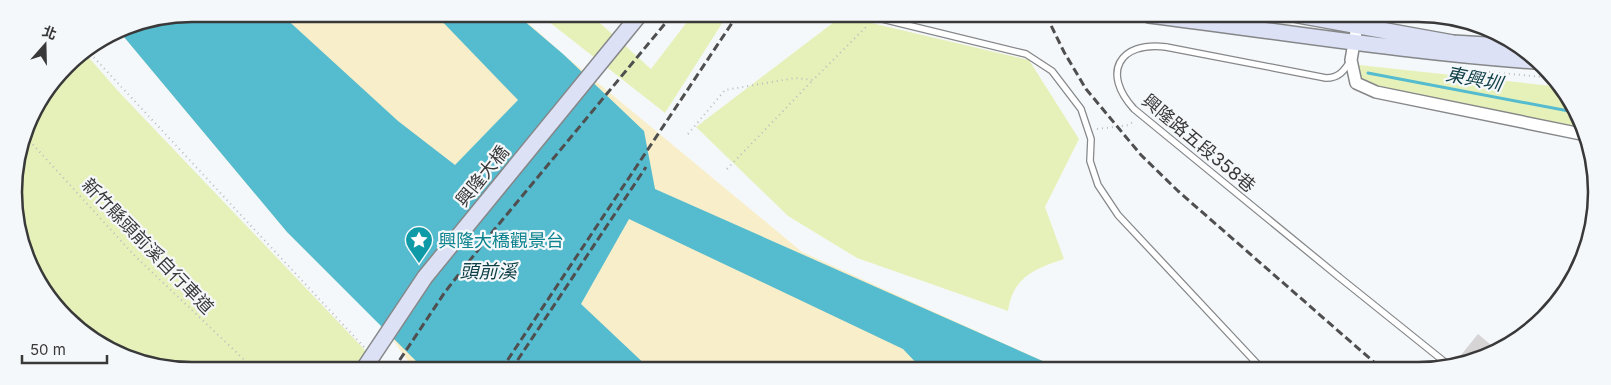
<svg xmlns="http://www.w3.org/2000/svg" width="1611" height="385" font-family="Inter,'Noto Sans TC',sans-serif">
<rect width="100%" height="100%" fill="#f5f8fa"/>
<path fill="#e6f1ba" d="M539,14H590L651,69L693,14H728L665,113Z
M842,16L1029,60L1079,139L1045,207L1064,259C1034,269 1013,277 1008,311L857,258L788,216L696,127Z
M84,52L119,92L384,370H169L103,347L51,302L20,239L14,181L32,113L74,58Z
M1359,65L1562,87L1582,128L1378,88L1360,80Z"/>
<path fill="#f8eec9" d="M193,14H518L563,54L802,252L1063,370H414L387,331L287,232L119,31L124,27Z"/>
<path fill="#55bbce" d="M193,14H281L398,121L455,165L518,100L435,14H516L563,54L644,131L655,189L1063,370H923L903,349L629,219L581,304L651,370H421V366L287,232L119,31L124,27Z"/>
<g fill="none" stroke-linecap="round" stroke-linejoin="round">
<path stroke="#55bbce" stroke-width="3" d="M1368,73L1574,112"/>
</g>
<path fill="#d7d4d5" d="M1478,334L1496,349L1491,355L1469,362L1461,355Z"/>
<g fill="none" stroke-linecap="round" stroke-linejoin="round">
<g stroke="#858789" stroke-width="8">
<path id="lane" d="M866,15L1026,54L1052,71L1081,109L1091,139L1090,161L1098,185L1118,215L1263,370
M1166,47L1326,78C1339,78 1344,71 1351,60
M1339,277L1451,367"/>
</g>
<g stroke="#858789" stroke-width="14">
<path id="street" d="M1359,15L1351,60L1356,83L1376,92L1586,135"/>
</g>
<g stroke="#858789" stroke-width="18">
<path id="secondary" d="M1149,15C1278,31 1405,52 1534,61
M1298,15L1453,43L1519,47"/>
</g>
<path stroke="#babcbe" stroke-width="2" stroke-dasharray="1 4" stroke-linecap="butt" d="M1100,15L1138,22
M1388,17L1390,15
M87,50L364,347
M1489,72L1554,78
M1097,129L1129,125L1135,120
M688,134L725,90L795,78L813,80L868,25
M26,137L134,255L255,370
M727,169L813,80
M381,364L387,370"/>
<use href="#lane" stroke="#fff" stroke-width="5.5"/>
<use href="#street" stroke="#fff" stroke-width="11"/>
<use href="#secondary" stroke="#dce1f5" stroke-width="15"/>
<path stroke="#4f4f50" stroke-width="3" stroke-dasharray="8 4" stroke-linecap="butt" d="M1046,15L1064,52L1086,89L1141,155L1178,191L1383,370
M393,370L445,292L489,236L673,14
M501,370L738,14
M511,370L646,167"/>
<g stroke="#858789" stroke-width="8" stroke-linecap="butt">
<path id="lane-bridge" d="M1166,47C1119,41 1101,73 1134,109L1339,277"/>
</g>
<g stroke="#858789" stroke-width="18" stroke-linecap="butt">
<path id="secondary-bridge" d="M363,370L425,277L640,14"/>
</g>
<use href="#lane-bridge" stroke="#fff" stroke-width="5.5"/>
<use href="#secondary-bridge" stroke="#dce1f5" stroke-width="15"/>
</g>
<defs>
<g id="sight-pin" transform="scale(1.4375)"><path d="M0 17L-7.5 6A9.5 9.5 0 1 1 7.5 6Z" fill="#0f9aa8" stroke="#f5f8fa"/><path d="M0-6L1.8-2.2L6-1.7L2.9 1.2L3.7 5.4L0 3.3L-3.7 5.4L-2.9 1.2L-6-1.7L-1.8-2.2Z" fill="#fff"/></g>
</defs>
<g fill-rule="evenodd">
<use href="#sight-pin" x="419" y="240"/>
</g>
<g text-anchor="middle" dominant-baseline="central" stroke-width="4.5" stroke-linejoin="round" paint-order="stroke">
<g font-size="18" fill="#39393a" stroke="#f5f8fa">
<text transform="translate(1199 143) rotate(40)">興隆路五段358巷</text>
<text transform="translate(482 176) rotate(-51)">興隆大橋</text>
<text transform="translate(148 246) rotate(46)">新竹縣頭前溪自行車道</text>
</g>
<g font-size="18" fill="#0d838f" stroke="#f5f8fa" text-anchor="start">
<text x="438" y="240">興隆大橋觀景台</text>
</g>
<g font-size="19" font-style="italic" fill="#0f3f47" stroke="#f5f8fa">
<text transform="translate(1474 79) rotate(11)">東興圳</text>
<text x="488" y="271">頭前溪</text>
</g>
</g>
<path d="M0 0H1611V385H0ZM192 22H1418A170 170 0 0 1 1588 192V192A170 170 0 0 1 1418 362H192A170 170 0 0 1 22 192V192A170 170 0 0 1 192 22Z" fill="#f5f8fa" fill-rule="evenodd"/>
<path fill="none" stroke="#39393a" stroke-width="2.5" d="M192 22H1418A170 170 0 0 1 1588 192V192A170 170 0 0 1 1418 362H192A170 170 0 0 1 22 192V192A170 170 0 0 1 192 22Z"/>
<g transform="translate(45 45) rotate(20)" stroke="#f5f8fa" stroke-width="4" paint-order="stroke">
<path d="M0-4L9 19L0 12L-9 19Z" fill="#39393a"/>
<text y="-8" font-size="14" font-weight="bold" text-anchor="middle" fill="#39393a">北</text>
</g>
<path d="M22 355v8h85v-8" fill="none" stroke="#39393a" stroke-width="2.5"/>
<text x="30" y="355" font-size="15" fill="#39393a" stroke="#f5f8fa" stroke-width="4" paint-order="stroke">50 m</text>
</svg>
